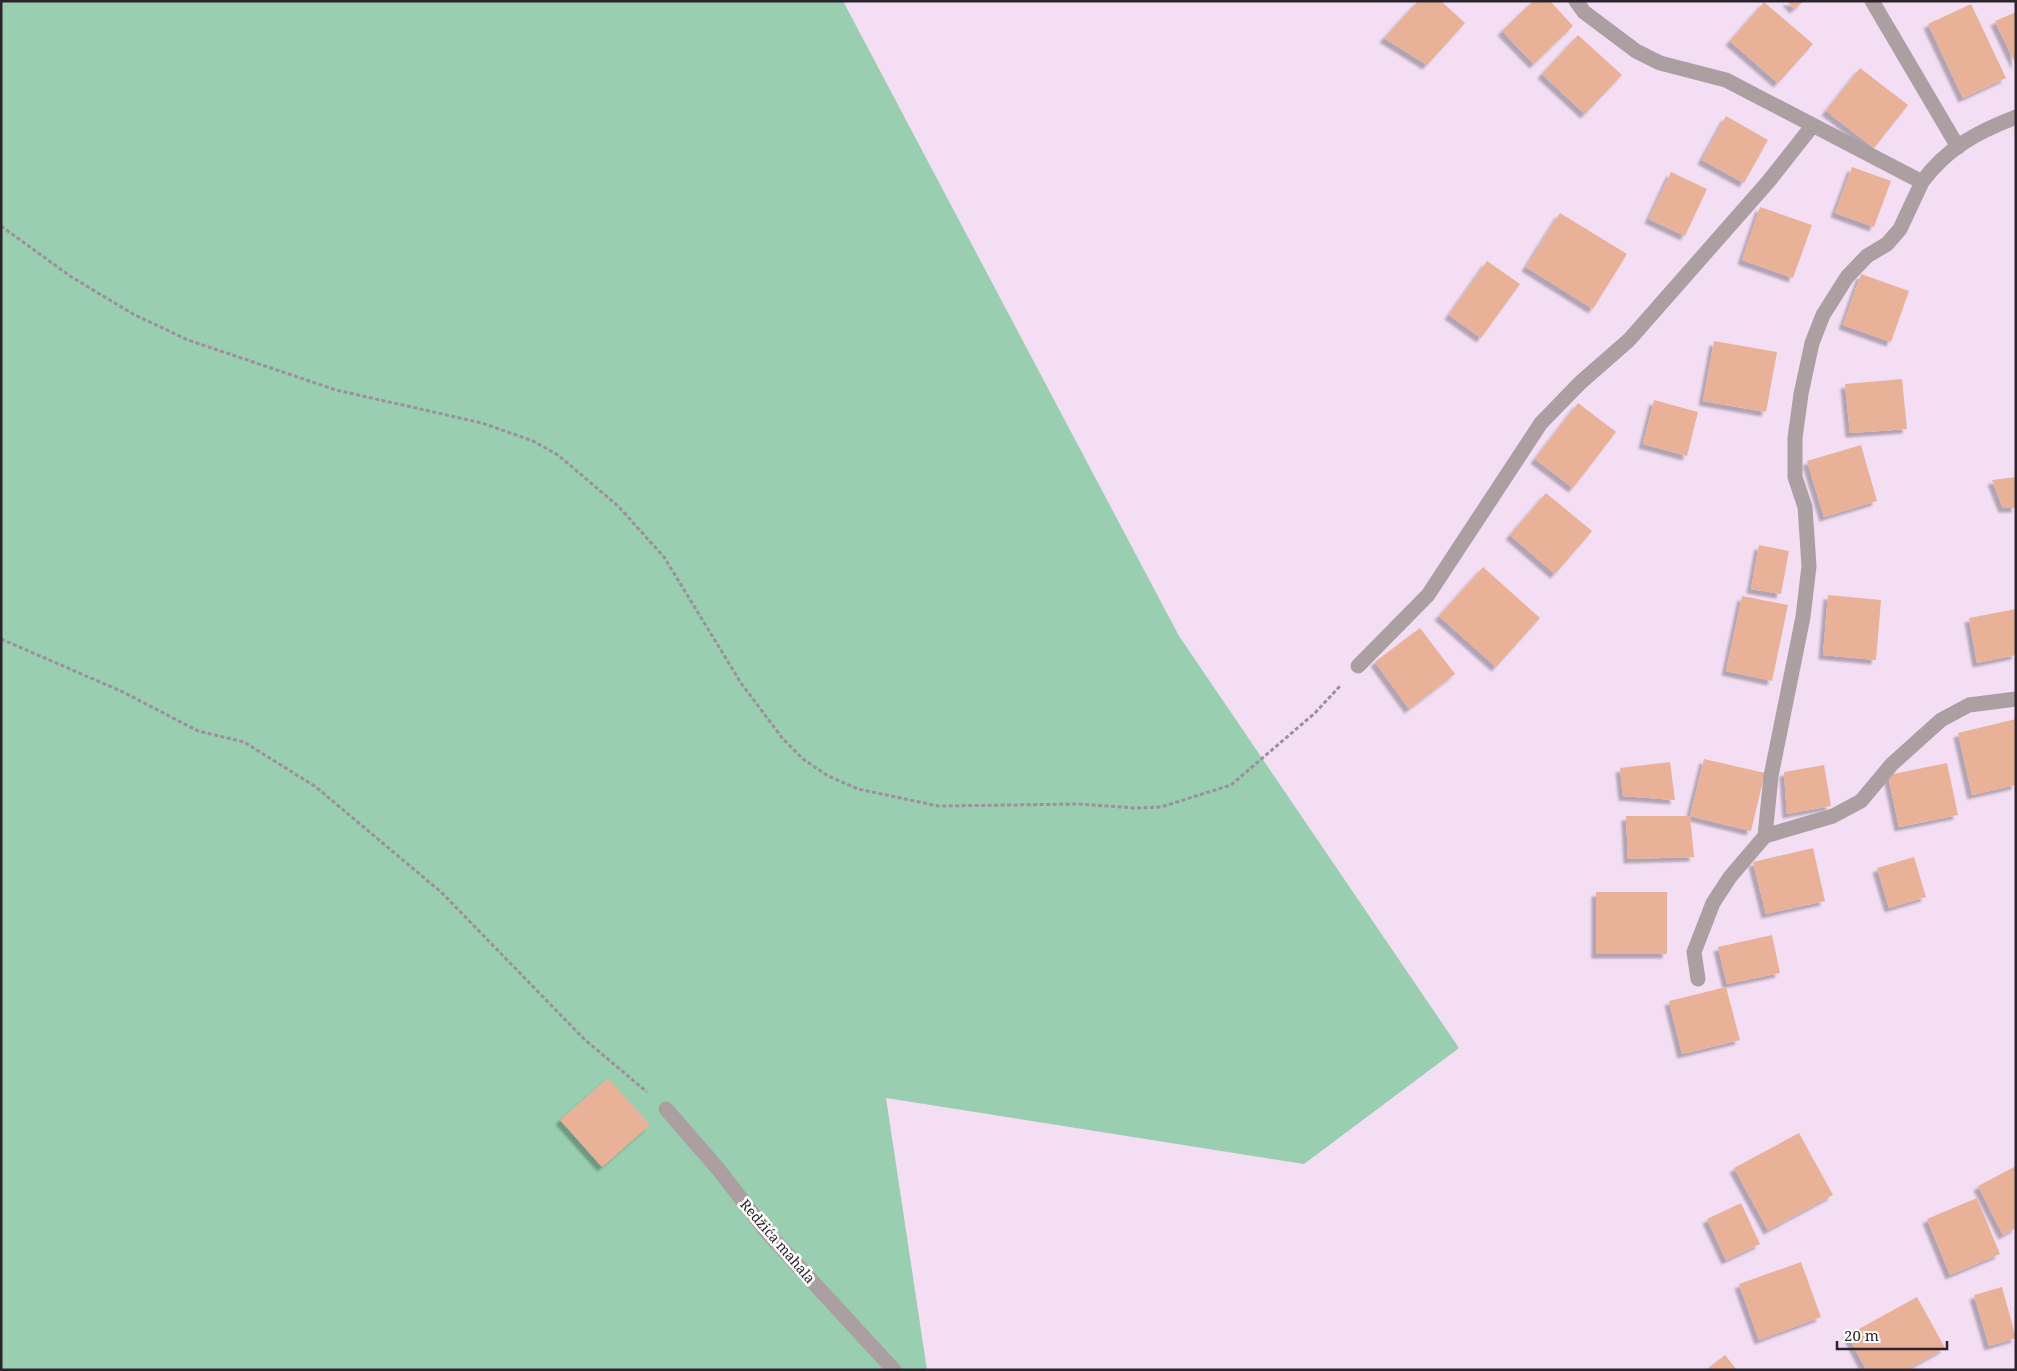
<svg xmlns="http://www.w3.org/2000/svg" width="2017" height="1371" font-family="'Noto Serif',serif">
<defs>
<filter id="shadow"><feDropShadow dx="-4.5" dy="4.5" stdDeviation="1" flood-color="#0004"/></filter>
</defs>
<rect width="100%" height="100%" fill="#f3def3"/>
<path fill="#99ceb0" d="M1,1H843L1179,636L1459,1048L1304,1164L886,1098L927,1370H1Z"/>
<path fill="#e9b298" filter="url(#shadow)" d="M1418,1H1441L1465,23L1427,65L1384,38Z
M1533,1H1550L1573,26L1534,64L1502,31Z
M1787,1H1804L1794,9Z
M1764,2L1813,44L1778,83L1730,41Z
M1971,4L2006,78L1963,98L1928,24Z
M2016,12V65L1995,21Z
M1578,35L1622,75L1585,114L1542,74Z
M1860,68L1908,105L1874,148L1826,111Z
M1726,116L1768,140L1744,183L1702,160Z
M1852,167L1891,181L1874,227L1835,213Z
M1671,172L1707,189L1685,236L1649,219Z
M1760,207L1812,225L1793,278L1742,260Z
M1560,213L1627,254L1593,309L1526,267Z
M1487,261L1520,284L1481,338L1449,315Z
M1861,274L1909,291L1891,342L1843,325Z
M1714,341L1777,352L1766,412L1703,401Z
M1902,379L1907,429L1850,433L1845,384Z
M1654,400L1698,412L1687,456L1643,444Z
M1578,403L1616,432L1573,488L1535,459Z
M1861,445L1877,501L1824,517L1807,461Z
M2016,477V508H2003L1992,480Z
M1546,493L1592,531L1555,574L1510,535Z
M1759,545L1789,551L1781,594L1751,589Z
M1483,567L1540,618L1496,667L1439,616Z
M1828,595L1881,600L1876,660L1823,655Z
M1742,596L1788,605L1772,681L1726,671Z
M2016,609V655L1977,663L1969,618Z
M1420,628L1455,674L1409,709L1375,662Z
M2016,719V785L1972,795L1958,733Z
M1704,759L1765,773L1751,831L1690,816Z
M1670,762L1675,800L1623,796L1620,768Z
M1947,763L1958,815L1899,827L1888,775Z
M1824,765L1831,806L1787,814L1784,772Z
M1626,816H1690L1694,857L1628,859Z
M1813,848L1825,901L1766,914L1753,862Z
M1914,857L1926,897L1889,908L1877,868Z
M1596,892H1667V954H1596Z
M1772,935L1780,973L1727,984L1718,947Z
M1726,987L1740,1040L1682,1054L1669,1001Z
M608,1078L650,1125L602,1167L560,1120Z
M1799,1133L1833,1195L1768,1230L1734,1168Z
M2016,1166V1228L2003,1235L1978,1186Z
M1977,1198L2000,1254L1950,1275L1927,1219Z
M1741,1203L1760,1244L1726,1260L1707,1219Z
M1801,1262L1821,1317L1759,1340L1739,1284Z
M2002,1287L2016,1338L1989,1346L1974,1295Z
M1917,1297L1945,1348L1906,1370H1866L1848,1335Z
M1725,1355L1737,1370H1706Z"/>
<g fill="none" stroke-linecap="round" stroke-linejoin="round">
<path stroke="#9e8e9e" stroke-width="3" stroke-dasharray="4 2.5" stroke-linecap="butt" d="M1,226L70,276L133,314L188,340L336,390L482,423L533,441L558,455L618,506L664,557L741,683L783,739L803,759L828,776L858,789L938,806L1080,804L1134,808L1161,807L1231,785L1315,713L1341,685
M1,639L123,692L198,731L244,742L316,787L441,892L584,1039L647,1092"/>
<path stroke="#ac9fa1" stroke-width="15" d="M1872,1L1958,147"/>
<path stroke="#ac9fa1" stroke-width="15" d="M1576,1L1584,12L1636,51L1660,63L1726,80L1922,182C1947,148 1977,132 2016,117
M1358,666L1428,595L1541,423L1581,382L1629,340L1768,182L1813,125
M1765,836L1771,776L1803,617L1809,566L1805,507L1795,477V438L1801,394L1812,343L1823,315L1847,277L1867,256L1887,244L1900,229L1922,182
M1698,979L1694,952L1713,903L1730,877L1765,836L1833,816L1861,801L1892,764L1941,720L1969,705L2016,699
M666,1109L719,1170L765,1230L894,1370"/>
</g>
<g text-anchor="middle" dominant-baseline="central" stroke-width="5" stroke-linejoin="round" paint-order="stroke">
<g font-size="14" fill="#2c242c" stroke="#fff">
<text transform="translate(778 1241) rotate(49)">Redžića mahala</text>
</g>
</g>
<rect width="2017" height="1371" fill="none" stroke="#2c242c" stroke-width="5"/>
<path d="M1837 1341v8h110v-8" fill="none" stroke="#2c242c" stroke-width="2.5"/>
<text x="1844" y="1341" font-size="15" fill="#2c242c" stroke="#ffffff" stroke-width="4" paint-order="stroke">20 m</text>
</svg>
